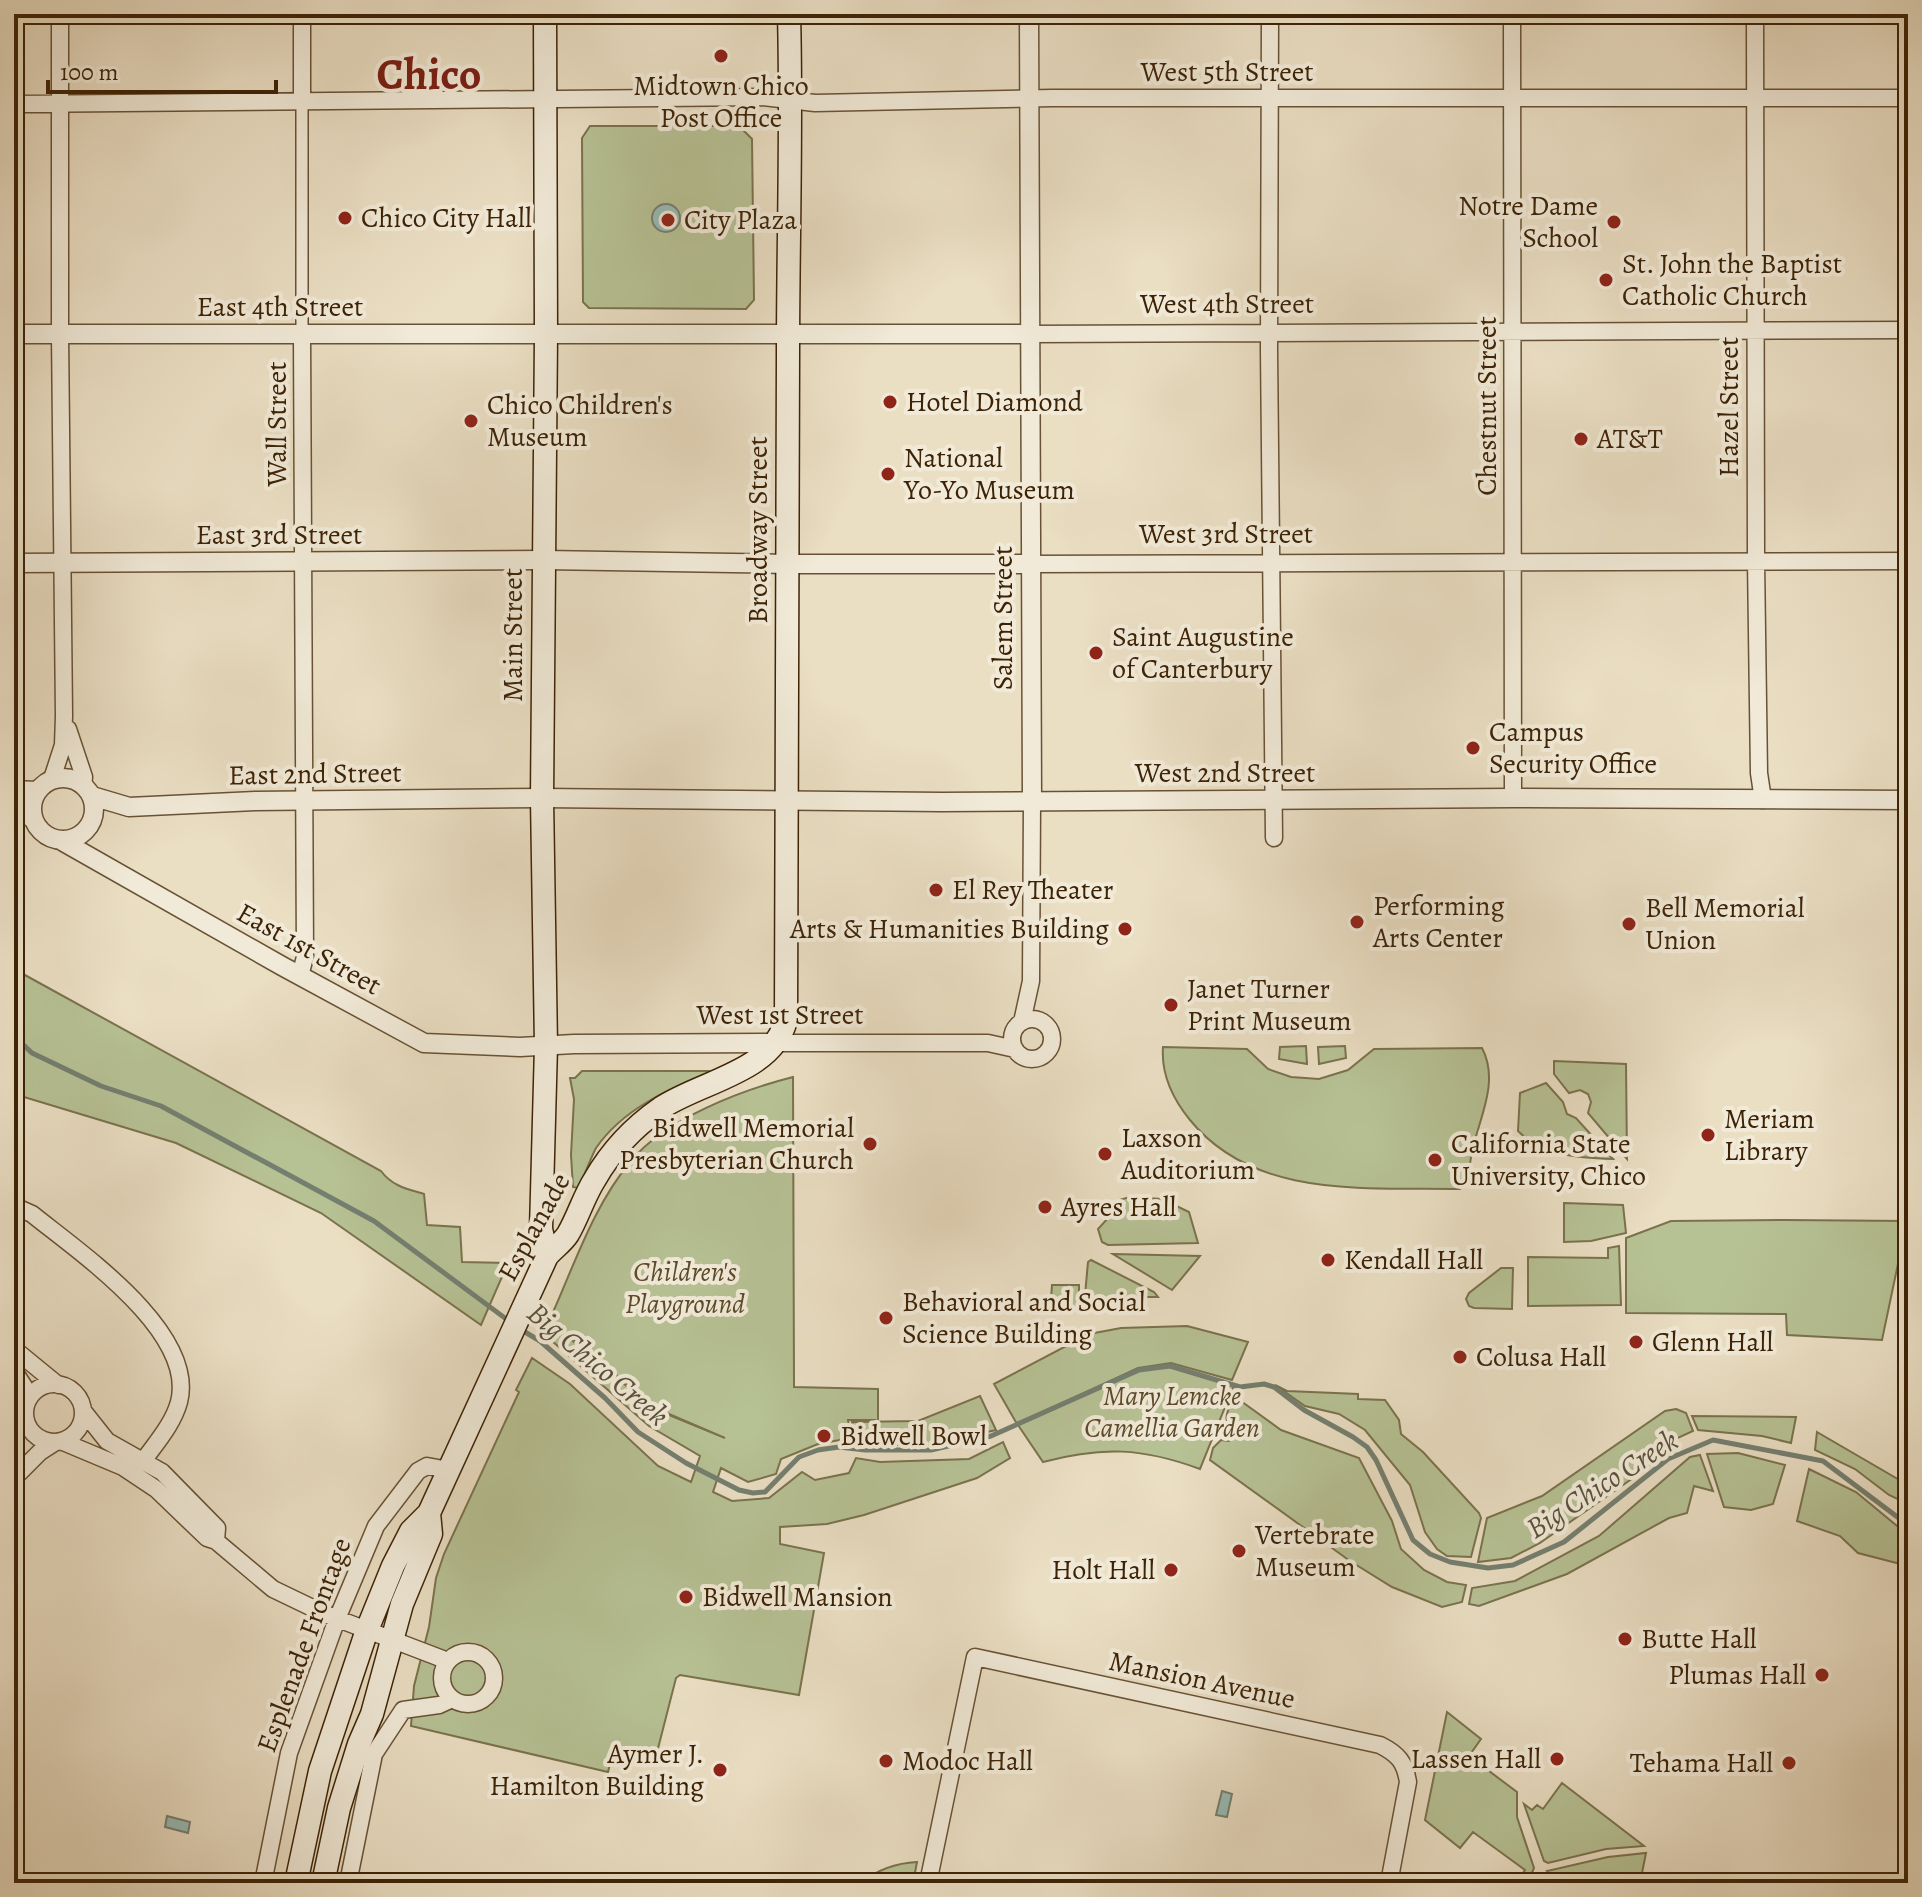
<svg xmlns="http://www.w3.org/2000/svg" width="1922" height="1897" font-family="Alegreya,serif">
<rect width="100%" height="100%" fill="#eadec3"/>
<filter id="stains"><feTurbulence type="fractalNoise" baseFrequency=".0025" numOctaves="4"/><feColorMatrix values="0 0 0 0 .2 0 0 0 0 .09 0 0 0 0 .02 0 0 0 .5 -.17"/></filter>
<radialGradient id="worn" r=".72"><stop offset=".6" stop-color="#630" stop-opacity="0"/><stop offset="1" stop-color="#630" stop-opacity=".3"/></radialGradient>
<path fill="#b6c194" stroke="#7a724d" stroke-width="2" d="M590,126H739L752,139L754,300L746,309L589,308L583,302L582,138Z
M14,969L381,1171C392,1186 407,1189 424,1194L427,1225L460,1227L462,1262L508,1263L481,1325L321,1213L176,1143L14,1094Z
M1306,1046L1307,1064L1279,1059L1280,1047Z
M1345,1046L1346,1058L1319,1064L1318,1047Z
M1163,1047L1247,1049L1268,1069L1291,1077L1319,1079L1348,1070L1374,1049L1482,1048C1499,1080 1481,1115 1473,1147C1469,1161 1471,1179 1460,1189C1367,1187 1255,1200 1190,1120C1172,1098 1161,1075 1163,1047Z
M1554,1061L1626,1064L1627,1159L1588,1113L1591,1102L1588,1094L1580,1090L1569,1093L1554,1074Z
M582,1071H709V1073C667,1090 623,1109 596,1148C591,1157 584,1177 578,1188L573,1187L571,1155L574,1099L570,1078H575Z
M793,1077L794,1387L878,1389V1420H848L851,1438L818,1444L781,1459L776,1474L748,1482L721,1468L713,1492L732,1501L769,1498L802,1472L815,1480L849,1473L856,1458L880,1462L969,1459L1003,1442L1010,1458L977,1478L864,1515L827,1524L780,1527V1544L824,1553L799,1695L680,1675L676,1678L654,1764L612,1756L608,1772L411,1726L414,1686L429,1627L436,1578L444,1554L519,1392L516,1390L532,1358L570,1384L658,1466L691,1482L700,1456L649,1426L544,1334L550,1322L654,1409L725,1438L655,1408L550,1319C574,1266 593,1206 631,1161C665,1119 742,1090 793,1077Z
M1546,1083L1563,1102L1567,1114L1576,1118L1613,1159C1579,1158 1543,1156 1518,1131L1520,1093Z
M1130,1197L1162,1199L1189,1212L1198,1243L1108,1245L1102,1242L1098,1229L1110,1216L1119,1200Z
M1564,1203L1623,1205L1626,1233L1591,1241L1564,1242Z
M1785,1220L1907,1221L1882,1340L1787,1335L1786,1314L1626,1313V1238L1671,1221Z
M1619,1246L1621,1305L1528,1306V1257L1608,1258V1248Z
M1113,1254L1200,1256L1172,1290Z
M1091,1260L1154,1292L1158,1297H1130L1084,1306L1088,1262Z
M1501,1268H1513L1512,1309L1474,1308L1469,1306L1466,1299L1469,1293Z
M1052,1285H1079V1308L1050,1313Z
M1187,1326L1248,1342L1232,1380L1171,1363L1138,1368L1017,1424L994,1384L1089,1334L1121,1328Z
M1170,1366L1234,1385L1200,1469C1143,1448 1102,1446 1043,1462L1018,1425L1139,1370Z
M1275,1385L1287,1391L1358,1394V1399L1385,1400L1399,1420L1401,1434L1423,1452L1479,1513L1481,1518L1471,1557L1447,1556L1437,1549L1425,1532L1410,1485L1365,1430L1339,1414L1305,1406Z
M980,1396L996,1430L930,1445H857L852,1422L918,1421Z
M1234,1396L1281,1430L1359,1458L1392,1521L1401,1549L1424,1570L1447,1582L1466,1585L1462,1602L1442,1607L1392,1587L1350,1561L1210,1460L1213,1448L1221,1440L1229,1441L1233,1432C1221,1421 1228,1410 1234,1396Z
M1676,1409L1686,1413L1693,1431L1673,1440L1643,1471L1540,1543L1511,1558L1478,1562L1487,1518L1542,1496L1665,1411Z
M1692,1416L1796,1417L1791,1443L1762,1436L1698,1430Z
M1817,1432L1908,1485V1504L1889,1495L1855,1469L1815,1450Z
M1738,1453L1785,1465L1773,1504L1751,1510L1724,1507L1707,1454Z
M1700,1455L1713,1491L1694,1486L1687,1513L1669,1518L1567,1574L1479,1606L1469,1604L1472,1588L1515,1581L1599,1536L1690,1457Z
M1809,1469L1856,1492L1908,1535V1566L1858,1553L1840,1536L1797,1521Z
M1447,1712L1481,1739L1469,1756L1517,1792V1817L1534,1868L1528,1882L1521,1876L1525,1870L1473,1832L1460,1848L1425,1820Z
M1562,1783L1644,1846L1606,1849L1548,1863L1544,1861L1524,1804L1532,1810L1537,1805L1543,1809Z
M1646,1853L1640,1883H1559L1547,1871L1608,1857Z
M917,1862L913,1883H861C878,1869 896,1863 917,1862Z"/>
<path fill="#98bcb7" stroke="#747f70" stroke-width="2" d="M652 218a14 14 0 1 1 28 0a14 14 0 1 1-28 0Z
M1222,1791L1232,1794L1227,1817L1216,1815Z
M167,1816L190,1822L188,1833L165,1827Z"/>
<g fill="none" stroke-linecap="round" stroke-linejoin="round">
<path stroke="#747f70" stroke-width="5" d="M14,1036L32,1053L101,1086L161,1106L374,1221L509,1321
M520,1329L540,1341L605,1398L638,1432L686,1463L739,1490L753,1493L765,1492L799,1457L818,1450L839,1447L865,1450H931L991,1436L1139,1370L1170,1366L1240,1387L1264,1384L1274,1387L1304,1410L1353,1437L1367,1447L1376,1460L1413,1540L1430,1554L1450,1562L1488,1568L1513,1565L1564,1542L1668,1459L1713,1440L1823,1461L1908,1525"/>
<g stroke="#685235" stroke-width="14">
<path id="pedestrian" d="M302,336V102"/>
</g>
<g stroke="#685235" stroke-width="19">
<path id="minor" d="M302,14V102
M1270,14L1269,350L1274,838
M1512,14L1513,798
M1755,14L1756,561L1759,773L1763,800
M14,104L762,97L815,103L1052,98H1908
M1030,334L1908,330
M1031,564L1908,561
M68,729L84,777L83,785
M52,779L63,745L64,716L60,334V14
M300,976L305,957L302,336
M1012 1039a20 20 0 1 1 40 0a20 20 0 1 1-40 0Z
M1022,1022L1031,981L1032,802
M775,1043H988L1015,1049
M14,1206L32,1214C79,1252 197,1332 179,1402C173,1424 156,1443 144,1460
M14,1349L58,1385
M14,1371L25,1388L28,1400
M25 1413a29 29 0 1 1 58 0a29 29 0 1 1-58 0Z
M84,1412L107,1441L162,1472L217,1528L216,1541
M14,1435L25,1411
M61,1441L123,1467L156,1489L207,1538L216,1541L273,1589L325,1614L448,1661
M14,1478L40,1452L54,1443
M442 1678a26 26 0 1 1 52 0a26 26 0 1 1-52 0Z
M263,1883L289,1753L337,1619L376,1526L418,1471L427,1466L449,1470
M348,1883L374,1754L403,1710L439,1705L452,1699
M928,1883L975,1657L1380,1745C1398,1754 1405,1762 1408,1782L1389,1883"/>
</g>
<g stroke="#685235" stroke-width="21">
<path id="tertiary" d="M1029,14L1032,802
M14,334H1030
M14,563L544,560L789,564H1031
M32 809a31 31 0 1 1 62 0a31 31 0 1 1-62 0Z
M14,790L37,791
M92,796L129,807L255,801L542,798L942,802L1513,798L1908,800
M14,807L32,818
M62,841L282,966L424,1043L520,1047L574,1044L775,1043"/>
</g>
<g stroke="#3d2306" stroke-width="25">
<path id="secondary" d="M545,14L546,335L542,798L546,1046L541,1229L547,1256
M296,1883L320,1771L367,1630L393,1566L411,1531L429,1513L547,1256C553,1249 563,1242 568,1234C578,1217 584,1196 595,1179C611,1151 635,1126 661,1108C702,1081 773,1072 786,1020C787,797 788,575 788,353C788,240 792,127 789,14
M323,1883L339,1808L359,1744L372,1714L402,1604L431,1534L429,1513"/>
</g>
<use href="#pedestrian" stroke="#f1ead8" stroke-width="11"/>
<use href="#minor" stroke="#f1ead8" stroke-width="16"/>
<use href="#tertiary" stroke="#f1ead8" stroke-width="18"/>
<use href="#secondary" stroke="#f1ead8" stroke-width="22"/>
</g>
<g fill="#8f2418" stroke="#f1ead8" stroke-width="3">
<circle cx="721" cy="56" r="8"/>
<circle cx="345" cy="218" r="8"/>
<circle cx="668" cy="220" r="8"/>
<circle cx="1614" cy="222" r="8"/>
<circle cx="1606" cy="280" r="8"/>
<circle cx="890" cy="402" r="8"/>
<circle cx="471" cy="421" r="8"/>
<circle cx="1581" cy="439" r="8"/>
<circle cx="888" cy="474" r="8"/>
<circle cx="1096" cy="653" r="8"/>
<circle cx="1473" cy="748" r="8"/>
<circle cx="936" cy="890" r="8"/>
<circle cx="1357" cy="922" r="8"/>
<circle cx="1629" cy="924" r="8"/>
<circle cx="1125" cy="929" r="8"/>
<circle cx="1171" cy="1005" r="8"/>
<circle cx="1708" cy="1135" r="8"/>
<circle cx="870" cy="1144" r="8"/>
<circle cx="1105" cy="1154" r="8"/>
<circle cx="1435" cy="1160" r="8"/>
<circle cx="1045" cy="1207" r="8"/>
<circle cx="1328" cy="1260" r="8"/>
<circle cx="886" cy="1318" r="8"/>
<circle cx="1636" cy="1342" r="8"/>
<circle cx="1460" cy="1357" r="8"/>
<circle cx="824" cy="1436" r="8"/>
<circle cx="1239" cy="1551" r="8"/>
<circle cx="1171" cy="1570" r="8"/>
<circle cx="686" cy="1597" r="8"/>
<circle cx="1625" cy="1639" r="8"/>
<circle cx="1822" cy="1675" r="8"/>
<circle cx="1557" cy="1759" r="8"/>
<circle cx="886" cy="1761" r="8"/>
<circle cx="1789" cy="1763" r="8"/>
<circle cx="720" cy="1770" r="8"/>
</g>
<g text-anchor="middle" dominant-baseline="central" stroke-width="8" stroke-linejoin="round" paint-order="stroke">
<g font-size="28" fill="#3d2306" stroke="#f1ead8">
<text x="1227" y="72">West 5th Street</text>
<text x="1227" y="304">West 4th Street</text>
<text x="280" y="307">East 4th Street</text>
<text transform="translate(1487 406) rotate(-90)">Chestnut Street</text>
<text transform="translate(1729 407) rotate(-90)">Hazel Street</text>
<text transform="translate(277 424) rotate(-90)">Wall Street</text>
<text transform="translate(758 530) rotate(-90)">Broadway Street</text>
<text x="1226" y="534">West 3rd Street</text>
<text x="279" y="535">East 3rd Street</text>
<text transform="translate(1003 618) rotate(-90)">Salem Street</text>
<text transform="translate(513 635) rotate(-90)">Main Street</text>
<text x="1225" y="773">West 2nd Street</text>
<text transform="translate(315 774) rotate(-1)">East 2nd Street</text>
<text transform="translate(309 949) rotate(29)">East 1st Street</text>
<text x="780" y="1015">West 1st Street</text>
<text transform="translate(534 1227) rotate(-61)">Esplanade</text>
<text transform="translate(304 1645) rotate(-70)">Esplenade Frontage</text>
<text transform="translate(1202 1680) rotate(12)">Mansion Avenue</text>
</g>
<g font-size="28" fill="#3d2306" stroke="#f1ead8" text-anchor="start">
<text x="721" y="86" text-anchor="middle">Midtown Chico<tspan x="721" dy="32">Post Office</tspan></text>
<text x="1598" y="206" text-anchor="end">Notre Dame<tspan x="1598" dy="32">School</tspan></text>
<text x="361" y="218">Chico City Hall</text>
<text x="684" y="220">City Plaza</text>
<text x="1622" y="264">St. John the Baptist<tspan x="1622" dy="32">Catholic Church</tspan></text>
<text x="906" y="402">Hotel Diamond</text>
<text x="487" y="405">Chico Children's<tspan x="487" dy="32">Museum</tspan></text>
<text x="1597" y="439">AT&amp;T</text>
<text x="904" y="458">National<tspan x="904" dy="32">Yo-Yo Museum</tspan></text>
<text x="1112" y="637">Saint Augustine<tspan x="1112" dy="32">of Canterbury</tspan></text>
<text x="1489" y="732">Campus<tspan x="1489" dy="32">Security Office</tspan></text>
<text x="952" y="890">El Rey Theater</text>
<text x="1373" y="906">Performing<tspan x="1373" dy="32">Arts Center</tspan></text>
<text x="1645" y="908">Bell Memorial<tspan x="1645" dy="32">Union</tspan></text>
<text x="1109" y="929" text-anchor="end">Arts &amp; Humanities Building</text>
<text x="1187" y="989">Janet Turner<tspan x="1187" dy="32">Print Museum</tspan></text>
<text x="1724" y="1119">Meriam<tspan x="1724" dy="32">Library</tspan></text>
<text x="854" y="1128" text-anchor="end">Bidwell Memorial<tspan x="854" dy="32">Presbyterian Church</tspan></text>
<text x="1121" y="1138">Laxson<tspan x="1121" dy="32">Auditorium</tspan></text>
<text x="1451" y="1144">California State<tspan x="1451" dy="32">University, Chico</tspan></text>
<text x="1061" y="1207">Ayres Hall</text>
<text x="1344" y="1260">Kendall Hall</text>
<text x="902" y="1302">Behavioral and Social<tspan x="902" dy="32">Science Building</tspan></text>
<text x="1652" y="1342">Glenn Hall</text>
<text x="1476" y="1357">Colusa Hall</text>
<text x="840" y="1436">Bidwell Bowl</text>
<text x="1255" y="1535">Vertebrate<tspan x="1255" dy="32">Museum</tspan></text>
<text x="1155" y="1570" text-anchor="end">Holt Hall</text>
<text x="702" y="1597">Bidwell Mansion</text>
<text x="1641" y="1639">Butte Hall</text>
<text x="1806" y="1675" text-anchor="end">Plumas Hall</text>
<text x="704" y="1754" text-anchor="end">Aymer J.<tspan x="704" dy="32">Hamilton Building</tspan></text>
<text x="1541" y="1759" text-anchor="end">Lassen Hall</text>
<text x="902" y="1761">Modoc Hall</text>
<text x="1773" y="1763" text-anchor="end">Tehama Hall</text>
</g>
<g font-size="28" font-style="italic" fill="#5b4a2a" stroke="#f1ead8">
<text x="685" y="1272">Children's<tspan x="685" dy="32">Playground</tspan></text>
<text x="1172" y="1396">Mary Lemcke<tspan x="1172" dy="32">Camellia Garden</tspan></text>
</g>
<g font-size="30" font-style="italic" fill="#58513b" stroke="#f1ead8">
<text transform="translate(598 1364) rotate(40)">Big Chico Creek</text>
<text transform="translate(1602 1484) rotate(-33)">Big Chico Creek</text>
</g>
<g font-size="44" font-weight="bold" fill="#7a1f14" stroke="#f1ead8">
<text x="429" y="74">Chico</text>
</g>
</g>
<rect width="1922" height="1897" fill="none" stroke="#eadec3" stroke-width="48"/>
<rect x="16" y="16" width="1890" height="1865" fill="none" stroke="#3d2306" stroke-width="4"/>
<rect x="24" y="24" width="1874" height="1849" fill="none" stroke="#3d2306" stroke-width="2"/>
<path d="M48 80v12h228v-12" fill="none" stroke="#3d2306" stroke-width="4"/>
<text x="60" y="80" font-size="24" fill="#3d2306" stroke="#f1ead8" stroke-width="6" paint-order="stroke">100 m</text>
<rect width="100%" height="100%" filter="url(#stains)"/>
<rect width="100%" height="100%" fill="url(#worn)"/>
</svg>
